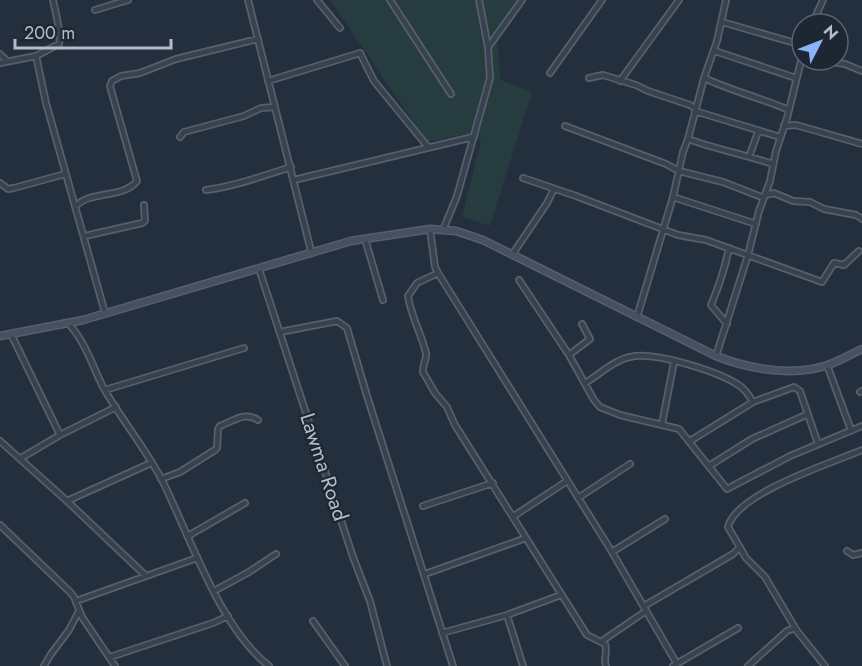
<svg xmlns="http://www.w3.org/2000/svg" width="862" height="666" font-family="Jost,sans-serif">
<rect width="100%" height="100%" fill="#242f3e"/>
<path fill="#263c3f" d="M330,0H527L498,42L500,80L532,92L490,226L462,217L481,141L465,134L427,142Z"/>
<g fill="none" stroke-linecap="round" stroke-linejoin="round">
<g stroke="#565f6c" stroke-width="8">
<path id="street" d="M248,0L311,251
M317,0L340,28
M390,0L451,94
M95,10L128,0
M722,22L802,45
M812,24L823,0
M489,46L522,0
M715,51L796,78
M0,54L7,61
M36,56L46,103L105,313
M819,60L845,64L862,71
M0,63L36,56L59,44C62,36 55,10 53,0
M550,73L602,0
M589,78L603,75L636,85L648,91L690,105L696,109
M704,78C732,91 761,98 789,110
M268,81L360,53L374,81L428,147
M620,81L679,0
M695,111L780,137
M565,126L666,164L679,171L723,182L764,198
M784,126L796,125L862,144
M180,137L184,132L244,116L261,108L275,107
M688,139C716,149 745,155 773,164
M749,157L758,132
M523,178L576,196L678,235L706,240L822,282L834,263L844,265L859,251
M294,180L473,137
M0,183L8,189L14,188L65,174
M206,190C235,186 263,176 291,167
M765,195L774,193L793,201L810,202L824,209L856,215L862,219
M673,197L756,224
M76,206C91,190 123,199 137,181L113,97L110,86L112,81L121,76L140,73L176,59L258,39
M430,229L435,267L438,273L612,552L677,664
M443,230L457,196L490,78L488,47L479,0
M85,236L142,223L145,221L144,205
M365,239L383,300
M512,255L547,203L554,189
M259,269L353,557L370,601L387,666
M438,273L417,283L408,296C411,316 421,333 426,353C427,360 422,365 423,372L435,393L447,407L455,425L587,635L605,644C608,652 603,658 606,666
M519,280L569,355L594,400L600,407L620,415L679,429L727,489L790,456L862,426
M637,317L673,197L683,152L688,139L704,78L717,41L726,0
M68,323C85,341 92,365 103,387C121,419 145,448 162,480C190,536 219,627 269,666
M727,324L711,305C719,286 725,268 729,248
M280,332L337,321L347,328L367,396L453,666
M11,334L60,435
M569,355L590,339L582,324
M716,356L748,255L759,211L770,181L776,151L787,118L802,57
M827,365L851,430
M585,383C599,375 614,360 630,357C654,351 716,371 737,384C744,388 749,395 753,402
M105,390L244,348
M860,392L862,391
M662,424L674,362
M0,441L67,501L146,576
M690,441L753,402L794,387L800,391L818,444
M21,458L60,435L116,407
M709,466L752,439L808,414
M161,479L180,472L215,450L217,448L218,429L220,426C233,421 245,411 258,420
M578,498L630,464
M67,501L151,463
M423,506L493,483
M514,516L567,481
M0,525L70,592L74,597L82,617L115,666
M188,536L245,503
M847,551L853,555L862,553
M612,552L665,519
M425,574L526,538
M214,591L249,572L276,554
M76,601L197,558
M644,606L733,554L740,547
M507,615L523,666
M313,621L345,666
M442,633L507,615L561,595
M602,641L646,611
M110,657L213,623L228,616
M44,666L51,654L69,630L79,611
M673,666L738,628
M748,666L787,631L795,628
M825,666L797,631L765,577L746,558L728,527C736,493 832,463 862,450"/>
</g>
<g stroke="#565f6c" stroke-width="9">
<path id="secondary" d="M0,336L83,320L351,241L430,229L456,231L483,240L716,356C749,369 793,377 828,365C839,361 851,354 862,349"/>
</g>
<use href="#street" stroke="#38414e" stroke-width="4.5"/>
<use href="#secondary" stroke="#465061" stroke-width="6"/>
</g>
<g text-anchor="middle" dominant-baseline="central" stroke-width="4.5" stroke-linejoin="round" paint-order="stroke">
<g font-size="21" fill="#b4bcc9" stroke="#1d2633">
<text transform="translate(324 467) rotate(72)">Lawma Road</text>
</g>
</g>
<g transform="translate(820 42) rotate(48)"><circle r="28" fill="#1d2633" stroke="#59626f" stroke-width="1.5"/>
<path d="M0-4.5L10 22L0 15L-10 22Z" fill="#8ab4f8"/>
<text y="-9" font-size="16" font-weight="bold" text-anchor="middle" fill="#b4bcc9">N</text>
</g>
<path d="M15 39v9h156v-9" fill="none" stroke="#b4bcc9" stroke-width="3"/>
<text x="24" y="39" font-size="18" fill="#b4bcc9" stroke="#1d2633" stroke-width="4.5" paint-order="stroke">200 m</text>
</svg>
